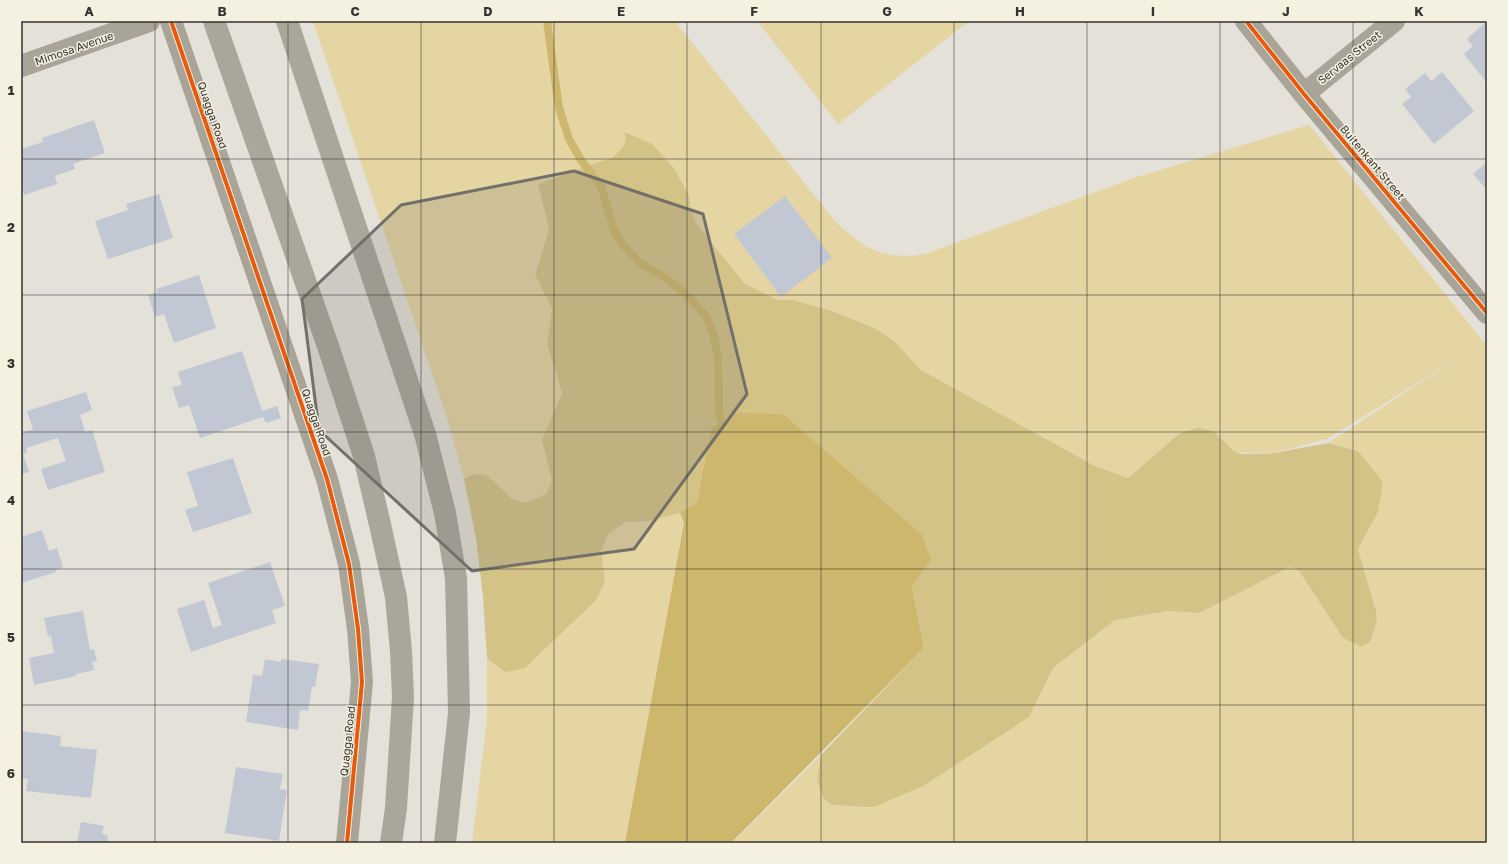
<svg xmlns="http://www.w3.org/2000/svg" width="1508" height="864" font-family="'Golos Text',sans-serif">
<rect width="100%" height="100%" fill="#e4e1d9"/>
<path fill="#e4d5a3" d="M313,21H675L835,221C865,250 883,260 925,254L1137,177L1309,125L1487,346V843H732L821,755L817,779L1029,717L1053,668L1115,620L1168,611L1199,613L1290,567L1299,571L1343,638L1361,647L1370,642L1377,621L1376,611L1358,549L1378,512L1358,451L1328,443L1461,356L1327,439L1269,454L1235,452L1213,431L1174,438L1128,478L1093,465L921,370L895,342L793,300H778L745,284L696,223L691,209L689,195L624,132L626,139L623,147L613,157L538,184L549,229L535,275L552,309L547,344L562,393L542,440L552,481L546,494L526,503L512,499L487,475L473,474L464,479L448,421Z
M757,21H969L838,124Z
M680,513L684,523L625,843H472L487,719V658L505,672L605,581L601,551L609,533L626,522L649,521Z"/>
<path fill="#d4c386" d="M624,132L652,144L673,167L689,195L691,209L696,223L745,284L778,300H793L832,311L876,329L895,342L921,370L1093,465L1128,478L1174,438L1183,432L1198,428L1213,431L1235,452L1243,454H1269L1328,443L1358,451L1383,482L1378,512L1358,549L1376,611L1377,621L1370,642L1361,647L1343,638L1299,571L1290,567L1199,613L1168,611L1115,620L1053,668L1029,717L925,785L874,807L832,805L823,798L817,779L821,755L924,648L912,587L931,560L738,412L711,428L697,501L680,513L649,521L626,522L609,533L601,551L605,581L597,599L525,668L505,672L487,658L483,597L476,538L464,479L473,474L487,475L512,499L526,503L546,494L552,481L542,440L562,393L547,344L552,309L535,275L549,229L538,184L613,157L623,147L626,139Z"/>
<path fill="#ccb76c" d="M738,412L784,415L922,535L931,560L912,587L924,648L731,843H625L684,523L680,513L697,501L711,428Z"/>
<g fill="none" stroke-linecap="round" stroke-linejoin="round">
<path stroke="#ccb76c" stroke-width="8" d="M547,21L559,108L569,139L581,160L601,186L614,230L622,244L640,263L667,279L685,293L706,316L714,336L718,359L719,413L722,422"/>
</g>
<path fill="#c1c8d4" d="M1486,22L1487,23V83L1464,54L1473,46L1467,39Z
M1442,72L1474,111L1434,144L1402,104L1411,97L1405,89L1425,73L1431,81Z
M94,120L105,153L73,164L75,169L55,176L57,184L24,195L21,185V149L43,142L42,138Z
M1487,162V190L1473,174Z
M159,194L173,238L108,259L95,221L128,210L126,204Z
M785,196L832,258L781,297L734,234Z
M199,275L216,328L174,343L164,314L155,317L148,295L158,292L156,289Z
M242,351L262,411L277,406L281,418L266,423L263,417L200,438L189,405L179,408L172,387L182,385L178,372Z
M86,392L92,410L80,415L85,432L92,430L105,472L48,490L41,469L66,461L58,438L26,448L27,452L23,454L29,472L22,474L23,476L21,477V433L33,429L27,411Z
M233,458L252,513L193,532L185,510L198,506L187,472Z
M42,530L49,551L57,548L63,567L55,570L56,572L21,583V537Z
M270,562L285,606L272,610L276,623L191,652L177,609L204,600L213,628L222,625L208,583Z
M83,611L90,650L94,649L97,661L92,662L94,670L76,674V676L34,685L29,658L54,653L51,636L48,637L44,618Z
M265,659L281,662V659L319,664L315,687H312L308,711L300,710L298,730L246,722L253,675L262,676Z
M22,731L61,736L60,746L97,750L91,798L26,791L28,779L21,778Z
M236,767L283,774L280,789L287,790L279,841L225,833Z
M81,822L104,826L102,834L108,835L107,843H77Z"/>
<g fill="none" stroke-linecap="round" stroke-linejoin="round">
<path stroke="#a8a598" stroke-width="22" d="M171,21L327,479L349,564L358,629L362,682L347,843
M1246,21L1304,94L1487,313
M21,66L149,21
M1304,94L1394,21"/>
<path stroke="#aaa699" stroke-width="22" d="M214,21L328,346L364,456L381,529L396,597L401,651L403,697L396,808L391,843
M287,21L425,434L445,513L456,578L459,713L445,843"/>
<g stroke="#f5f1e1" stroke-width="6">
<path id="cycleway" d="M171,21L327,479L349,564L358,629L362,682L347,843
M1246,21L1304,94L1487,313"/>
</g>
<use href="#cycleway" stroke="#e8590c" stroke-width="4"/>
</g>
<path fill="#727069" fill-opacity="0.2" stroke="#727069" stroke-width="3" stroke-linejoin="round" d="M574,171L703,214L747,394L634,549L472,571L319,430L302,299L401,205Z"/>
<path fill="none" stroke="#35332d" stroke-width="1" stroke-opacity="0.55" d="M155,21V843M288,21V843M421,21V843M554,21V843M687,21V843M821,21V843M954,21V843M1087,21V843M1220,21V843M1353,21V843M21,159H1487M21,295H1487M21,432H1487M21,569H1487M21,705H1487"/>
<g text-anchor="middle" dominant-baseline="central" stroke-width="3" stroke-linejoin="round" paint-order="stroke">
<g font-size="11" fill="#35332d" stroke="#f5f1e1">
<text transform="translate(74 48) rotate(-19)">Mimosa Avenue</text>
<text transform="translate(1349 57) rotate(-39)">Servaas Street</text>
<text transform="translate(213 115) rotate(71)">Quagga Road</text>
<text transform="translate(1373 162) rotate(50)">Buitenkant Street</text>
<text transform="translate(317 422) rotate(71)">Quagga Road</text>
<text transform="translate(347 741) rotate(-84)">Quagga Road</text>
</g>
</g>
<rect width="1508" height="864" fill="none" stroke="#f5f1e1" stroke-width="44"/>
<rect x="22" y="22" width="1464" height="820" fill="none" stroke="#35332d" stroke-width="1.5"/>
<g font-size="13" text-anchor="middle" font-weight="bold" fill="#35332d">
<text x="89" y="16">A</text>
<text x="222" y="16">B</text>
<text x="355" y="16">C</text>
<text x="488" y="16">D</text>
<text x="621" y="16">E</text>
<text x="754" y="16">F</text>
<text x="887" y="16">G</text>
<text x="1020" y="16">H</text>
<text x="1153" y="16">I</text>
<text x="1286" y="16">J</text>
<text x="1419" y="16">K</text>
<text x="11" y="95">1</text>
<text x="11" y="232">2</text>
<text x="11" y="368">3</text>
<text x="11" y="505">4</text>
<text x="11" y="642">5</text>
<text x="11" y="778">6</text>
</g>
</svg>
